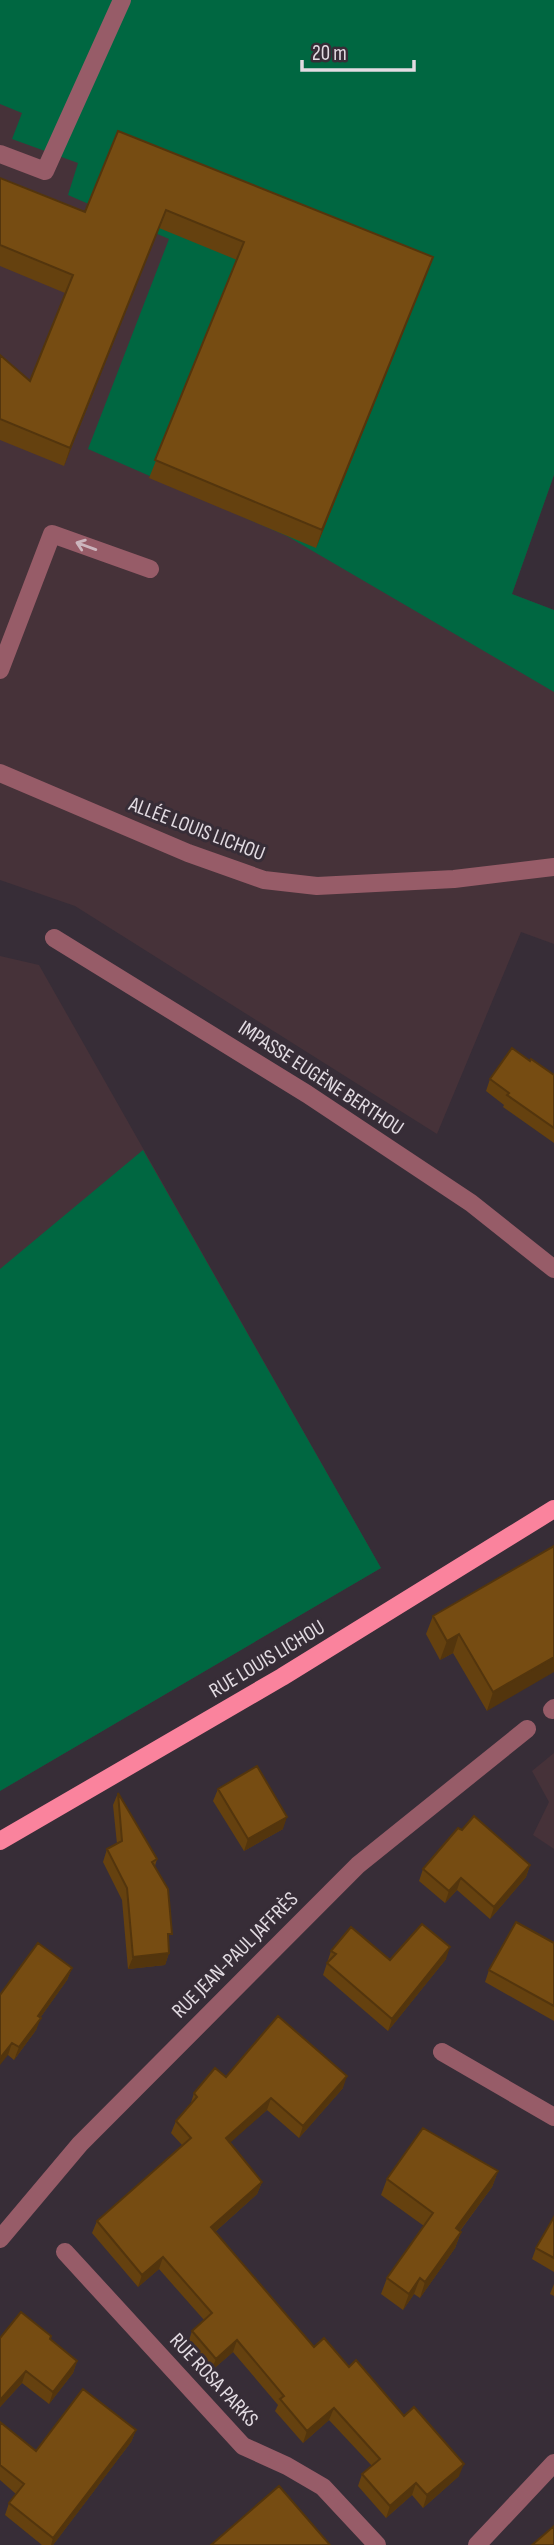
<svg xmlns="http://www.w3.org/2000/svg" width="554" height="2545" font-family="'Sofia Sans Condensed',sans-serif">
<rect width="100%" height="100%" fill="#372d37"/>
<path fill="#463239" d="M0,0H554V475L512,594L554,610V944L521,932L437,1134L75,906L0,880Z
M0,956L39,965L381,1568L0,1791Z
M554,1753V1849L533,1835L549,1802L532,1771Z"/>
<path fill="#006741" d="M0,0H554V475L512,594L554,610V692L287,536L88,449L169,239L68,195L78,163L12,139L22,113L0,104Z
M143,1150L381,1568L0,1791V1269Z"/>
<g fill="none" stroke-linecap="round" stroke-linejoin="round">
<path stroke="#975c68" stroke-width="18" d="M0,154L45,171L122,0
M0,670L52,534L150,569
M0,773L188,853L264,880L317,886L454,879L554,867
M54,938L307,1094L471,1203L554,1269
M552,1710L554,1708
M442,2052L554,2117
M0,2239L80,2144L358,1865L527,1729
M65,2252L243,2446L287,2466L323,2487L377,2545
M477,2545L554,2463"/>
<path stroke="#fa839d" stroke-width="18" d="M0,1841L282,1677L554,1509"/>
</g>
<path fill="#65410f" d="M118,131L433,257L316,548L149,478L237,260L159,228L64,466L0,440V355L30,381L65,293L0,266V178L85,212Z
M530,1061L554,1075V1143L503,1107L504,1105L486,1091L490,1079Z
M554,1546L487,1711L453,1653L440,1660L426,1634L433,1616Z
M218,1789L283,1829L244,1851L213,1801Z
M118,1793L157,1859L155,1866L169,1943V1953L165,1965L128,1969L122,1900L103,1862L107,1849L117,1844L113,1805Z
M462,1830L530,1865L526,1877L490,1919L457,1890L445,1903L419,1881L423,1869Z
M554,1943V2021L485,1982L489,1970Z
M331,1951L390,1960L446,1959L388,2031L323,1975Z
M72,1968L67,1980L40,2018L36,2030L14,2060L8,2055L0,1995Z
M226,2077L343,2088L299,2138L267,2110L230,2142L262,2182L257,2194L215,2232L314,2347L349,2367L404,2416L459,2476L423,2508L412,2495L386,2518L358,2486L362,2474L372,2466L329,2420L303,2443L275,2411L278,2405L233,2352L211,2371L188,2343L192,2331L204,2320L159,2269L138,2287L92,2233L97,2221L182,2145L171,2133L176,2121L190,2106L194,2093Z
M498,2171L492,2187L460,2231L461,2232L455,2248L420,2298L414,2294L403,2310L381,2294L387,2278L424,2226L381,2195L387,2179Z
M554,2217V2272L532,2259L536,2248Z
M554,2284V2296L550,2294Z
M51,2336L50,2340L77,2361L73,2373L49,2404L22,2383L0,2407V2338Z
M0,2422L36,2451L136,2430L131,2442L53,2545H42L5,2515L9,2503L16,2494L0,2480Z"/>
<path fill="#53350d" d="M166,210L159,228L64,466L70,448Z
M433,257L426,276L316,548L322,530Z
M459,1634L453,1653L440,1660L447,1641Z
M554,1657V1672L487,1711L493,1692Z
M287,1817L283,1829L244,1851L248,1839Z
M530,1865L526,1877L490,1919L494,1907Z
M461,1878L457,1890L445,1903L449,1891Z
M450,1947L446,1959L388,2031L392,2019Z
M169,1953L165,1965L128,1969L133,1957Z
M72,1968L67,1980L33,2028L38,2016Z
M41,2018L36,2030L14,2060L19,2047Z
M12,2043L8,2055L0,2065V2058Z
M347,2076L343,2088L299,2138L303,2126Z
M271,2098L267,2110L222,2150L226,2138Z
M498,2171L492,2187L450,2244L456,2228Z
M262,2182L257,2194L207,2239L211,2227Z
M461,2232L455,2248L420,2298L425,2282Z
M163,2257L159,2269L138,2287L142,2275Z
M420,2278L414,2294L403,2310L409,2294Z
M237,2340L233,2352L211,2371L216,2359Z
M77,2361L73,2373L49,2404L53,2392Z
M26,2371L22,2383L0,2407V2400Z
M334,2408L329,2420L303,2443L307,2431Z
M136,2430L131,2442L53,2545H51L53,2538Z
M464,2464L459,2476L423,2508L427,2495Z
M416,2483L412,2495L386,2518L390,2506Z"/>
<path fill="#764c12" stroke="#53350d" stroke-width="2" d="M118,131L433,257L322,530L155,460L244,242L166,210L70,448L0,419V355L30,381L73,275L0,245V178L85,212Z
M512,1048L530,1061L531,1059L554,1075V1128L507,1095L509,1093L490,1079Z
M554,1546V1657L493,1692L459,1634L447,1641L433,1616Z
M257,1766L287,1817L248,1839L218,1789Z
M118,1793L157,1859L152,1862L168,1889L172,1934H168L169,1953L133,1957L127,1888L107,1849L122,1841Z
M474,1816L530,1865L494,1907L461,1878L449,1891L423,1869L458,1828L462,1830Z
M516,1922L554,1943V2006L489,1970Z
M422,1924L450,1947L392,2019L327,1963L336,1954L331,1951L351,1927L390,1960Z
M38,1943L72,1968L38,2016L41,2018L19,2047L12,2043L0,2058V1995Z
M278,2016L347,2076L303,2126L271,2098L226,2138L262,2182L211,2227L314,2347L324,2338L349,2367L356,2360L404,2416L414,2407L464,2464L427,2495L416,2483L390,2506L362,2474L380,2459L334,2408L307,2431L280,2399L284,2396L237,2340L216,2359L192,2331L212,2313L163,2257L142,2275L97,2221L191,2138L176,2121L197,2097L194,2093L215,2068L226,2077Z
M423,2128L498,2171L456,2228L461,2232L425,2282L420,2278L409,2294L387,2278L433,2213L387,2179Z
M554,2217V2258L536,2248Z
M21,2312L51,2336L50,2339L77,2361L53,2392L26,2371L0,2400V2338Z
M83,2389L136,2430L53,2538L9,2503L24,2484L0,2465V2422L36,2451Z
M279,2486L330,2545H211Z
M554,2526V2545H532Z"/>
<defs><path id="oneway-shaft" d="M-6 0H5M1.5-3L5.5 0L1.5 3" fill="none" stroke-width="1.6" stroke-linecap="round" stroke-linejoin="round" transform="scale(1.75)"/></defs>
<use stroke="#ccb5bd" href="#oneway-shaft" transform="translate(86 546) rotate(-160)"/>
<g text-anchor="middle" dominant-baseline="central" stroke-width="6" stroke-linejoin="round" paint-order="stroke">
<g font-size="21" fill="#e2dbe2" stroke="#372d37">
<text transform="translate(197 829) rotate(21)">ALLÉE LOUIS LICHOU</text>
<text transform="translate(321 1078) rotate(33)">IMPASSE EUGÈNE BERTHOU</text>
<text transform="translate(267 1659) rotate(-31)">RUE LOUIS LICHOU</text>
<text transform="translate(235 1955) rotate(-45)">RUE JEAN-PAUL JAFFRÈS</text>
<text transform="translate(214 2380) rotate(47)">RUE ROSA PARKS</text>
</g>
</g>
<path d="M302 60v10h112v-10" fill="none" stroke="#e2dbe2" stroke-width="3.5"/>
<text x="312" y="60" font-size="21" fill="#e2dbe2" stroke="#372d37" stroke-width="5" paint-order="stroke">20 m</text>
</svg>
